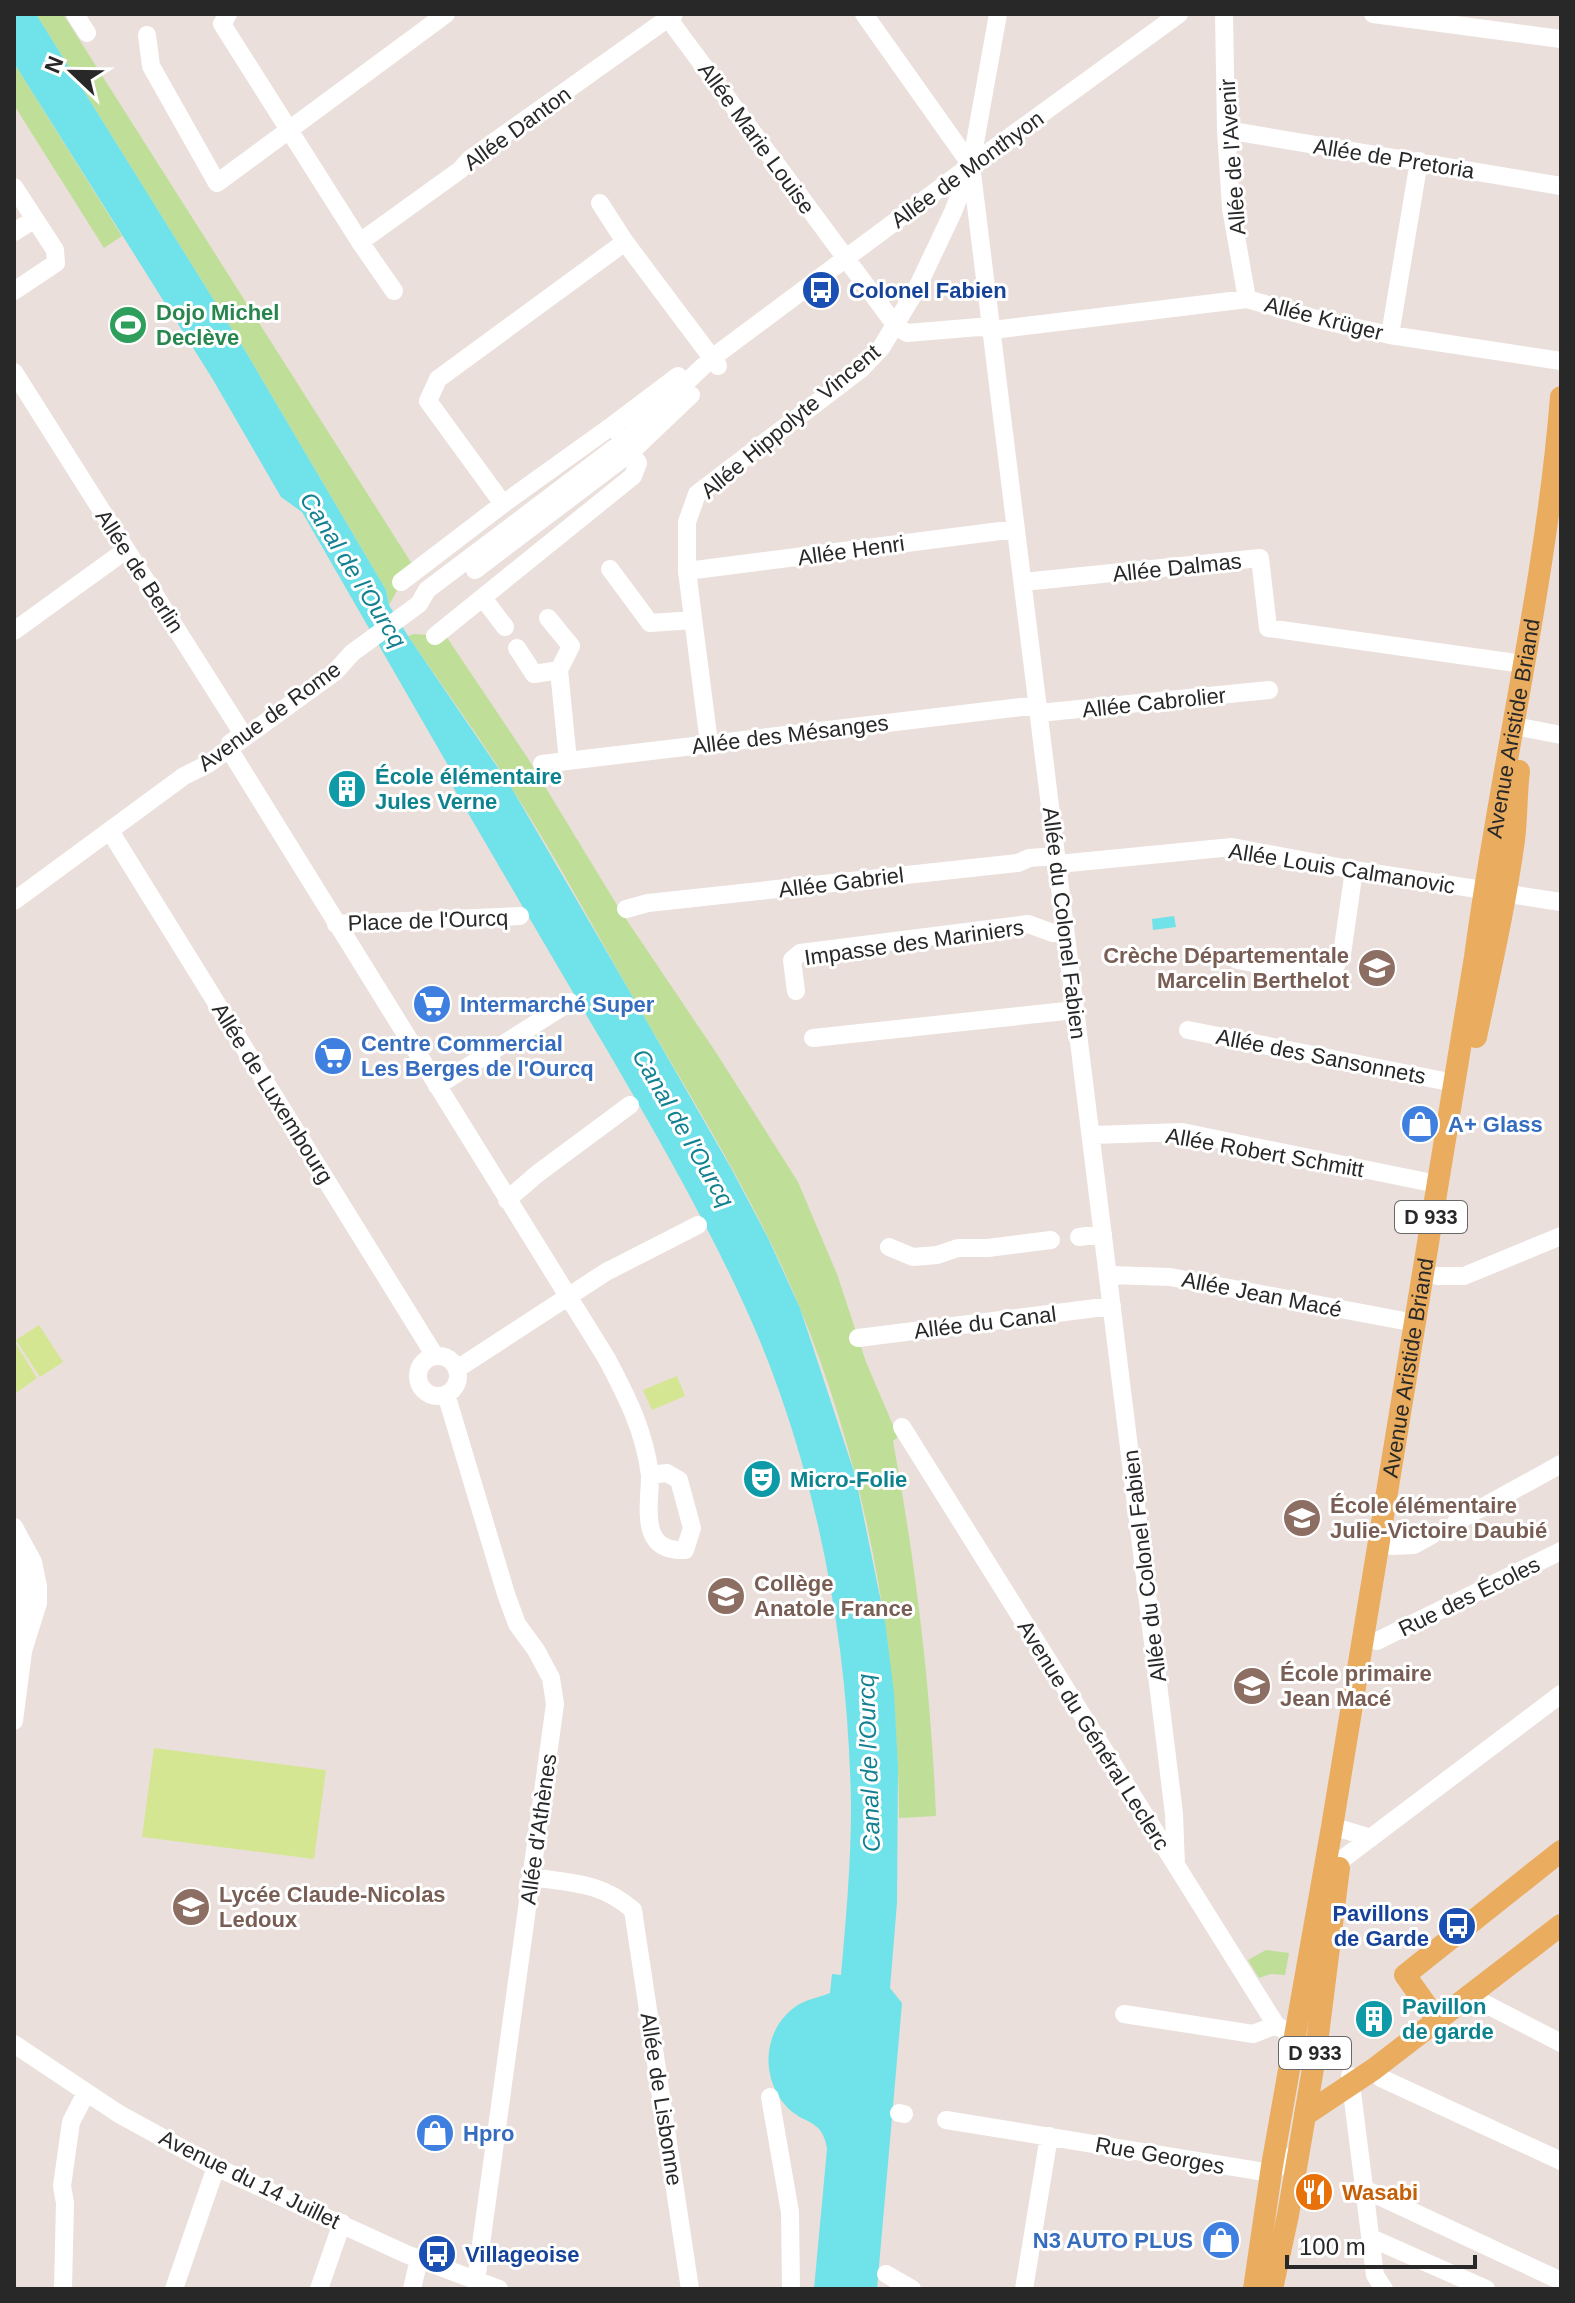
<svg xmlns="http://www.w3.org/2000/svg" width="1575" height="2303" font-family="Helvetica,sans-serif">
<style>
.green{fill:#bfdf98}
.pitch{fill:#d5e693}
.water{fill:#70e2e9}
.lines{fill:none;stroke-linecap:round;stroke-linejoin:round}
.minor{stroke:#fff;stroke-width:18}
.major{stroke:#eaac5e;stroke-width:22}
.labels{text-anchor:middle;stroke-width:6;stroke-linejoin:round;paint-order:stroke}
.shield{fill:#fff;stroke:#686868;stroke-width:2}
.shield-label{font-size:20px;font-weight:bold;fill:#282828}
.street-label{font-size:22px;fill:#282828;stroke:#fff}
.transit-label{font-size:22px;font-weight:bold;fill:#164399;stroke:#fff;text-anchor:start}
.leisure-label{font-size:22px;font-weight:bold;fill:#27864d;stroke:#fff;text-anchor:start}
.culture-label{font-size:22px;font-weight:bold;fill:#0d838f;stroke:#fff;text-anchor:start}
.education-label{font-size:22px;font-weight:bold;fill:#785e54;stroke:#fff;text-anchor:start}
.shop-label{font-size:22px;font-weight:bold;fill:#366cbe;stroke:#fff;text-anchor:start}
.food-label{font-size:22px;font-weight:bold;fill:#c56008;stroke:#fff;text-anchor:start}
.water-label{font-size:24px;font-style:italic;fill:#128191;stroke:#fff}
</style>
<rect width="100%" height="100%" fill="#eadfda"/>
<path class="green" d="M 36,14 L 63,14 L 412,564 L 389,605 L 386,590 L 243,347 Z
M 14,63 L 122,236 L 104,248 L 14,105 Z
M 414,634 L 446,636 L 527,757 L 620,910 L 717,1054 L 798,1182 L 837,1274 L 866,1362 L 898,1437 L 893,1441 C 916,1565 931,1690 936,1816 L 899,1818 C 898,1644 866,1470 800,1308 C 757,1203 696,1106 639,1008 C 597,934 557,859 511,787 C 479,736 442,686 408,636 Z
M 1266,1950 L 1289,1953 L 1285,1975 L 1271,1974 L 1259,1978 L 1248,1960 Z"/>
<path class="pitch" d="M 39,1325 L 63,1362 L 40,1377 L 16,1340 Z
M 14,1341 L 37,1378 L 16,1393 L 14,1390 Z
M 677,1376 L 685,1396 L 652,1410 L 643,1390 Z
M 154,1748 L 326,1770 L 314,1859 L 142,1837 Z"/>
<path class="water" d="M 14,14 L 36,14 L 243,347 L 386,590 L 389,605 L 408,636 L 511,787 L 611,959 L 731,1168 L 768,1238 L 800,1308 L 855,1475 L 885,1621 L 894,1693 L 898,1766 L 897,1903 L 890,1988 L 902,2003 L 877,2289 L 814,2289 L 827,2149 C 823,2118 803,2125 786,2106 C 760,2077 763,2030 795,2007 C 806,1999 818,1998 830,1993 L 832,1974 L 841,1975 C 846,1919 851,1863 851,1807 C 849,1649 820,1487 760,1341 C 718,1241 664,1148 610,1055 C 556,964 503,873 450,782 L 449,767 L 302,512 L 281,497 L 212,378 L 14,63 Z
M 1174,916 L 1176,927 L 1153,930 L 1152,919 Z"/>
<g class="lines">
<path class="minor" d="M 75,14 L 87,33
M 228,14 L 222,24 L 360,242 L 394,291
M 864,14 L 971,165 L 1150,1618 L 1174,1814 L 1176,1865
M 1224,14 L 1226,130 L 1231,208 L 1247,299
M 1373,14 L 1561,39
M 668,18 L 896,326 L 907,333 L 979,327 L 1001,329 L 1247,299 L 1320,320 L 1390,335 L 1561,361
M 147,35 L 151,66 L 217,183 L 446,14
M 1226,130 L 1561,186
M 14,187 L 55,250 L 56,263 L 14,291
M 600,203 L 625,242 L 718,366
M 14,232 L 35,219
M 360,242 L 460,170 L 470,159 L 674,14
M 1390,335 L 1419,161
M 14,372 L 239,728 L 240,736 L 230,743
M 613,425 L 678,376
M 503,504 L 428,401 L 438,379 L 625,242
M 610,569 L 650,623 L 693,620
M 475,570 L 631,452 L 691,395
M 687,571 L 1016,529
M 401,582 L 503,504 L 613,425 L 638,463 L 633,476 L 435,636
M 1023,582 L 1260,558 L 1268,628 L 1523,664
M 483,598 L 505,627
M 14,631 L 126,550
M 517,648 L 534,674 L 559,670 L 571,646 L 548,618
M 559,670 L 568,761
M 1039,713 L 1269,690
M 1525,728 L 1561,735
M 709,743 L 687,571 L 687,522 L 697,494 L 861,369 L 881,348 L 916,290 L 953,212 L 971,165 L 998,14
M 229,749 L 607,1359 C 628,1399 644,1430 650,1475 L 667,1473 L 679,1480 L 692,1528 L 685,1550 C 638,1552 650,1507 650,1475
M 542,764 L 1038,705
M 110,831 L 435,1356
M 1058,864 L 1232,847 L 1354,870 L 1561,902
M 14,901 L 184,776 L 208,764 L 335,672 L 352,653 L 419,604 L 427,590 L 624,441 L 712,358 L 971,165 L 1179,14
M 626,909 L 648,903 L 1018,863 L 1029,858 L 1056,856
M 336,924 L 520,916
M 1237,960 L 1324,976 L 1331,974 L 1342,954 L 1354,870
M 796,991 L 792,960 L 800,953 L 1028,924 L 1053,933 L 1065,932
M 1188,1030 L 1454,1083
M 813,1038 L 1075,1010
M 437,1086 L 570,1002
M 1092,1135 L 1182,1132 L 1437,1184
M 507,1200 L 537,1174 L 630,1105
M 1079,1237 L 1103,1234
M 889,1247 L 913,1257 L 937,1255 L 958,1248 L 988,1248 L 1051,1240
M 1109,1275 L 1170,1277 L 1415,1323
M 1437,1276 L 1464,1276 L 1561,1236
M 858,1338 L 1112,1306
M418 1376a20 20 0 1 1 40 0a20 20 0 1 1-40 0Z
M 457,1369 L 606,1272 L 698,1225
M 446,1394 L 506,1594 L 517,1624 L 536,1650 L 551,1678 L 555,1704 L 476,2281
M 902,1427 L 1276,2025 L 1294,2036
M 1456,1522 L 1561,1464
M 14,1527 L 33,1562 L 38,1586 L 38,1603 L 23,1651 L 14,1721
M 1392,1546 L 1414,1545 L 1432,1535
M 14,1548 C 29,1578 18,1616 14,1648
M 1377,1641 L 1561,1551
M 1345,1830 L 1371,1838
M 1340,1861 L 1561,1694
M 531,1877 C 571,1883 601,1882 633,1910 L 690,2289
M 1470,1996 L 1561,2043
M 1124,2014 L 1253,2034 L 1276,2025
M 14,2044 L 119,2114 L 216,2167 L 406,2254 L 499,2289
M 1374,2069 L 1381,2078 L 1561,2161
M 1350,2076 L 1375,2275 L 1384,2289
M 770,2097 L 790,2212 L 791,2289
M 899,2113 L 904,2114
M 946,2120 L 1271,2173 L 1298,2151
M 1364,2189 L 1561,2281
M 1371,2238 L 1486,2289
M 886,2274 L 912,2289
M 63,2289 L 65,2203 L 62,2186 L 71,2122 L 86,2093
M 174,2289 L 216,2167
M 319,2289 L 342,2223
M 412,2289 L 419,2259
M 1024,2289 L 1049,2136"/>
<g class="major">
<path d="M 1476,1037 C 1490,971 1505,906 1514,840 C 1517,817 1516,794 1519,771"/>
<path d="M 1437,2020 L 1405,1975 L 1561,1851"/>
<path d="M 1305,2115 L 1374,2069 L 1561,1925"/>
<path id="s1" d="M 1254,2289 L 1272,2166 L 1332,1827 L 1475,957 C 1500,770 1546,585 1561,397"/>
<path d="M 1272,2289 L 1288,2215 L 1316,2051 L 1339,1868"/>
</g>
</g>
<defs>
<g id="bus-disc" transform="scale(2)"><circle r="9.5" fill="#1a4fb4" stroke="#fff"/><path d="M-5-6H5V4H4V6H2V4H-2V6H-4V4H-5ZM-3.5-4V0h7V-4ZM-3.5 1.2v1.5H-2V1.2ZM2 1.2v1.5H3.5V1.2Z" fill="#fff"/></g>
<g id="stadium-disc" transform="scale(2)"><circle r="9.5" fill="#2e9e5b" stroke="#fff"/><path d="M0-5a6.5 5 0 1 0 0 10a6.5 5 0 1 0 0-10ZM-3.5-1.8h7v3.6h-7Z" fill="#fff"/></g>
<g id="building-disc" transform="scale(2)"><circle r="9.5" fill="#0f9aa8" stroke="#fff"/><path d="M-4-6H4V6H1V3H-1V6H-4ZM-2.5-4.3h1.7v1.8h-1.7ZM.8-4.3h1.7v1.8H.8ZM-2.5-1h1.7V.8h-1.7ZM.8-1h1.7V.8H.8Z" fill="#fff"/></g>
<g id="school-disc" transform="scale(2)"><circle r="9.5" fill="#8d6e63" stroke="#fff"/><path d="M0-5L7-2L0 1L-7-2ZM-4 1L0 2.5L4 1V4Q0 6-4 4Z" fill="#fff"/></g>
<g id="supermarket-disc" transform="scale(2)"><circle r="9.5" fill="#3f7fe0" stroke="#fff"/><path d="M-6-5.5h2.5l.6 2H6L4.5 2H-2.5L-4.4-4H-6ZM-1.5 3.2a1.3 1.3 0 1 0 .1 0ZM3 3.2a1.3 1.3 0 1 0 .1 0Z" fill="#fff"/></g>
<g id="shop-disc" transform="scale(2)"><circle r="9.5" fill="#3f7fe0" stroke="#fff"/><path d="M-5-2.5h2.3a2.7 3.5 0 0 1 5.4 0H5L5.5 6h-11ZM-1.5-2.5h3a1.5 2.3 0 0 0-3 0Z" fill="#fff"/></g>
<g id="theatre-disc" transform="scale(2)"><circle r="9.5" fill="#0f9aa8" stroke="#fff"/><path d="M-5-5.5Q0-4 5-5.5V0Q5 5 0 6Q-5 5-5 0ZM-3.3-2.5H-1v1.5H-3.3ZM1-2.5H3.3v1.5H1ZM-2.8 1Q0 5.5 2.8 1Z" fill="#fff"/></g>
<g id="restaurant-disc" transform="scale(2)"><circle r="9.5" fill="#e8710a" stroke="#fff"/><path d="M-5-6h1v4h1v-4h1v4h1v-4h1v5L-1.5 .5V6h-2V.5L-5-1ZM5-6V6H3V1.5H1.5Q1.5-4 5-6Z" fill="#fff"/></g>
</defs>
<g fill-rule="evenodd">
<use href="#bus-disc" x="821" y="290"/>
<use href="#stadium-disc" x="128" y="325"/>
<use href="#building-disc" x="347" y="789"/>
<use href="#school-disc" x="1377" y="968"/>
<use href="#supermarket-disc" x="432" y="1004"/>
<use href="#supermarket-disc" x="333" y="1056"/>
<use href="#shop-disc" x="1420" y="1124"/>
<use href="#theatre-disc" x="762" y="1479"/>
<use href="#school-disc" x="1302" y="1518"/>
<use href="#school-disc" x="726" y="1596"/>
<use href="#school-disc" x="1252" y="1686"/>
<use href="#school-disc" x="191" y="1907"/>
<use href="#bus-disc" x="1457" y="1926"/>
<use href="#building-disc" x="1374" y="2019"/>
<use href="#shop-disc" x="435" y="2133"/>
<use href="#restaurant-disc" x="1314" y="2192"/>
<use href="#shop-disc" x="1221" y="2240"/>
<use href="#bus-disc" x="437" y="2254"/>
</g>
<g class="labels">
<g class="shield">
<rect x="1395" y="1201" width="72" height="32" rx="6"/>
<rect x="1279" y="2037" width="72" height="32" rx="6"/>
</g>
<g class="shield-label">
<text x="1431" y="1224">D 933</text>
<text x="1315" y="2060">D 933</text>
</g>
<g class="street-label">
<text transform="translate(517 128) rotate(-36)" y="8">Allée Danton</text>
<text transform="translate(757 138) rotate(54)" y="8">Allée Marie Louise</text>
<text transform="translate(1232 157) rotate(-94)" y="8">Allée de l'Avenir</text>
<text transform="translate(1394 158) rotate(9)" y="8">Allée de Pretoria</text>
<text transform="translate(967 169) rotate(-36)" y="8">Allée de Monthyon</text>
<text transform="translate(1324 318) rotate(14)" y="8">Allée Krüger</text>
<text transform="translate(790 421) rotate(-40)" y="8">Allée Hippolyte Vincent</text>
<text transform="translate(851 550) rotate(-8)" y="8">Allée Henri</text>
<text transform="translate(1177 567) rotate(-6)" y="8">Allée Dalmas</text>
<text transform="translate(140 571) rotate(57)" y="8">Allée de Berlin</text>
<text transform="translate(1154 702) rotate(-6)" y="8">Allée Cabrolier</text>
<text transform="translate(269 716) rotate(-36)" y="8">Avenue de Rome</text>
<text dy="8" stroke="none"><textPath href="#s1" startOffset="1582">Avenue Aristide Briand</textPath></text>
<text transform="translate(790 734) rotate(-7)" y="8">Allée des Mésanges</text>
<text transform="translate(1342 868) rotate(9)" y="8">Allée Louis Calmanovic</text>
<text transform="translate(841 882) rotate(-7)" y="8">Allée Gabriel</text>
<text transform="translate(428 920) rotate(-2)" y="8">Place de l'Ourcq</text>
<text transform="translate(1065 923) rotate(83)" y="8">Allée du Colonel Fabien</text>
<text transform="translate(914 942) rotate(-8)" y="8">Impasse des Mariniers</text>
<text transform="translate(1321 1056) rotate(11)" y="8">Allée des Sansonnets</text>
<text transform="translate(273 1093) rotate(58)" y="8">Allée de Luxembourg</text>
<text transform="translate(1265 1152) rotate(10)" y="8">Allée Robert Schmitt</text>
<text transform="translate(1262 1294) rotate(11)" y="8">Allée Jean Macé</text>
<text transform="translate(985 1322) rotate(-7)" y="8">Allée du Canal</text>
<text dy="8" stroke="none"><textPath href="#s1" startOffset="934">Avenue Aristide Briand</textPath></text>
<text transform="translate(1144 1566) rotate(-97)" y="8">Allée du Colonel Fabien</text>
<text transform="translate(1469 1596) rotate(-26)" y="8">Rue des Écoles</text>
<text transform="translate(1094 1735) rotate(58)" y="8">Avenue du Général Leclerc</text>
<text transform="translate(538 1829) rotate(-82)" y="8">Allée d'Athènes</text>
<text transform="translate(662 2099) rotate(81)" y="8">Allée de Lisbonne</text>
<text transform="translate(1160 2155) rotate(10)" y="8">Rue Georges</text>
<text transform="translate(250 2179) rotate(26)" y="8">Avenue du 14 Juillet</text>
</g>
<g class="transit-label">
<text x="849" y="298">Colonel Fabien</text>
<text x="1429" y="1921" text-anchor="end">Pavillons<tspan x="1429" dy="25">de Garde</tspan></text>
<text x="465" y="2262">Villageoise</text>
</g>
<g class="leisure-label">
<text x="156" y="320">Dojo Michel<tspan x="156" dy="25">Declève</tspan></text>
</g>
<g class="culture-label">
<text x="375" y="784">École élémentaire<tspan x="375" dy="25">Jules Verne</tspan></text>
<text x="790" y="1487">Micro-Folie</text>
<text x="1402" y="2014">Pavillon<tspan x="1402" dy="25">de garde</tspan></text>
</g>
<g class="education-label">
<text x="1349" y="963" text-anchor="end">Crèche Départementale<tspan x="1349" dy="25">Marcelin Berthelot</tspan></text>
<text x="1330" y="1513">École élémentaire<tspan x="1330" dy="25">Julie-Victoire Daubié</tspan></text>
<text x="754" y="1591">Collège<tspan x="754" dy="25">Anatole France</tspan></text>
<text x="1280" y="1681">École primaire<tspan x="1280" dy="25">Jean Macé</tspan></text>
<text x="219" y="1902">Lycée Claude-Nicolas<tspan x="219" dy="25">Ledoux</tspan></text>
</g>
<g class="shop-label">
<text x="460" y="1012">Intermarché Super</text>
<text x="361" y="1051">Centre Commercial<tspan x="361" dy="25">Les Berges de l'Ourcq</tspan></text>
<text x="1448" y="1132">A+ Glass</text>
<text x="463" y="2141">Hpro</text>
<text x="1193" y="2248" text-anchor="end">N3 AUTO PLUS</text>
</g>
<g class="food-label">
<text x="1342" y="2200">Wasabi</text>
</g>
<g class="water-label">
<text transform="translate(353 570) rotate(58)" y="8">Canal de l'Ourcq</text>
<text transform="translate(683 1128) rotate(60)" y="8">Canal de l'Ourcq</text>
<text transform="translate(869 1763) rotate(-92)" y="8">Canal de l'Ourcq</text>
</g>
</g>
<rect width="1575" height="2303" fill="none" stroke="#282828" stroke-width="32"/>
<g transform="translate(72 72) rotate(292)" stroke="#ffffff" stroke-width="6" paint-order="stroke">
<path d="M0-6L14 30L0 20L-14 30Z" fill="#282828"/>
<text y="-12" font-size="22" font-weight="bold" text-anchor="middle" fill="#282828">N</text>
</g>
<path d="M1287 2255v12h188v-12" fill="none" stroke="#282828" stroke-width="4"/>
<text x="1299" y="2255" font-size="24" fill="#282828" stroke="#ffffff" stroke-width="6" paint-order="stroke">100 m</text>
</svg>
